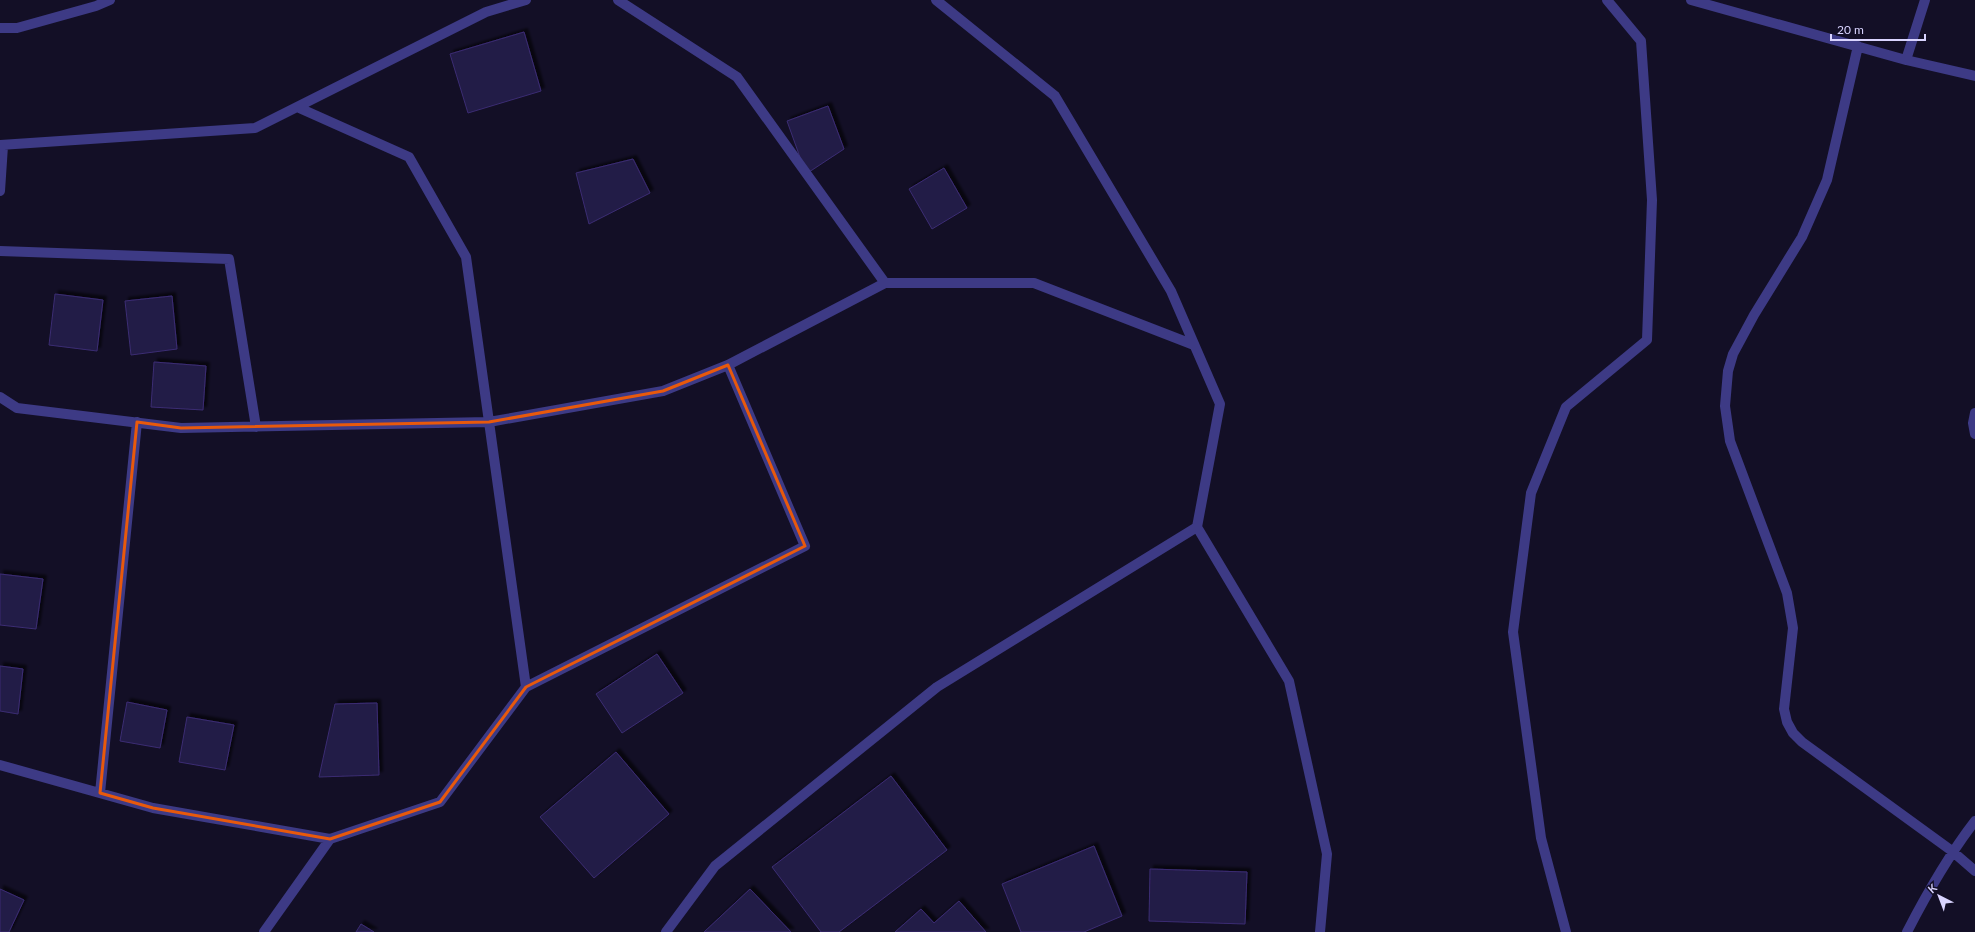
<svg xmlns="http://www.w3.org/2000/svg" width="1975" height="932" font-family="Lato,sans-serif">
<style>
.building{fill:#241b47;stroke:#3b2d73;filter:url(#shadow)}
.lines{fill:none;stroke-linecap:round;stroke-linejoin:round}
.minor{stroke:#3d3a85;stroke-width:10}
.marked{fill:none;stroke:#e8590c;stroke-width:3;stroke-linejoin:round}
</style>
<defs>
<filter id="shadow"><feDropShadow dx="3.5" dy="-3.5" stdDeviation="1" flood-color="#0009"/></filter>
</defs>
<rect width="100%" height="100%" fill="#130f26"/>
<path class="building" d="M 524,32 L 541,91 L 468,113 L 450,54 Z
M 828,106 L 844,149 L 806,174 L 787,121 Z
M 633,159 L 650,193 L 589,224 L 576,173 Z
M 944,168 L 967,208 L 932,229 L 909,189 Z
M 55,294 L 103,300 L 97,351 L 49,345 Z
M 172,296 L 177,349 L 131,355 L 125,301 Z
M 154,362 L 206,366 L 203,410 L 151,407 Z
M 0,574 L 43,579 L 36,629 L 0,625 Z
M 657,654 L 683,693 L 622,733 L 596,694 Z
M 0,666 L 23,669 L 18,714 L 0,711 Z
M 127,702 L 167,710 L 160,748 L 120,741 Z
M 377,703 L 379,775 L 319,777 L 335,704 Z
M 187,717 L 234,725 L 225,770 L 179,762 Z
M 616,752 L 669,814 L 594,878 L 540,817 Z
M 891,776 L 947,850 L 839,932 L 821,932 L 772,867 Z
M 1094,846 L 1122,916 L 1084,932 L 1021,932 L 1002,884 Z
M 1150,869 L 1247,872 L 1245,924 L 1149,921 Z
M 0,889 L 24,900 L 9,932 L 0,932 Z
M 750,889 L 791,932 L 704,932 Z
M 959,901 L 986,932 L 895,932 L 921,909 L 934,923 Z
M 361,924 L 374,932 L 356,932 Z"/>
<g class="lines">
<path class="minor" d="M 618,0 L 737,77 L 885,283
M 936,0 L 1055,96 L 1171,291 L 1220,404 L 1197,527 L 1289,681 L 1327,854 L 1320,932
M 1691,0 L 1906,60 L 1975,76
M 0,28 L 17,28 L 96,6 L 110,0
M 1858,46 L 1827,180 L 1802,237 L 1754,315 L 1733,354 L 1728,371 L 1725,406 L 1730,441 L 1787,593 L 1793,628 L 1784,709 L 1787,722 L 1793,733 L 1802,742 L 1952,851 L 1975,871
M 1906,60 L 1925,0
M 297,107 L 409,157 L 466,257 L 526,687
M 0,145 L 255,128 L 486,12 L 526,0
M 0,191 L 3,146
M 0,251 L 229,259 L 256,427
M 0,397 L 17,408 L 181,428 L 489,422 L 663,391 L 728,365 L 885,283 L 1034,283 L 1194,345
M 1975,413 L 1973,423 L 1975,434
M 0,765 L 153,808 L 330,839
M 100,793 L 137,422
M 264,932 L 330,839 L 440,802 L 526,687 L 805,546 L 728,365
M 666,932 L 715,866 L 937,687 L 1197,527
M 1566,932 L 1541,838 L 1513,632 L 1531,493 L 1566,407 L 1647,340 L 1652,200 L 1641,41 L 1607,0
M 1907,932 C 1927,893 1948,856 1975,821"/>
</g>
<path class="marked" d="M 728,365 L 805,546 L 526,687 L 440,802 L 330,839 L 153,808 L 100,793 L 137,422 L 181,428 L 489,422 L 663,391 Z"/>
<g transform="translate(1939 896) rotate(318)" stroke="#130f26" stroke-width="3" paint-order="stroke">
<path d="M0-3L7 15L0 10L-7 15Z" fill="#d9d4ff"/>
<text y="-6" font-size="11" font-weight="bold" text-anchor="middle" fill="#d9d4ff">K</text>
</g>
<path d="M1831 34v6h94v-6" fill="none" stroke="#d9d4ff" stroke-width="2"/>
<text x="1837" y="34" font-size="12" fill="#d9d4ff" stroke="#130f26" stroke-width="3" paint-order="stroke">20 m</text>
</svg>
